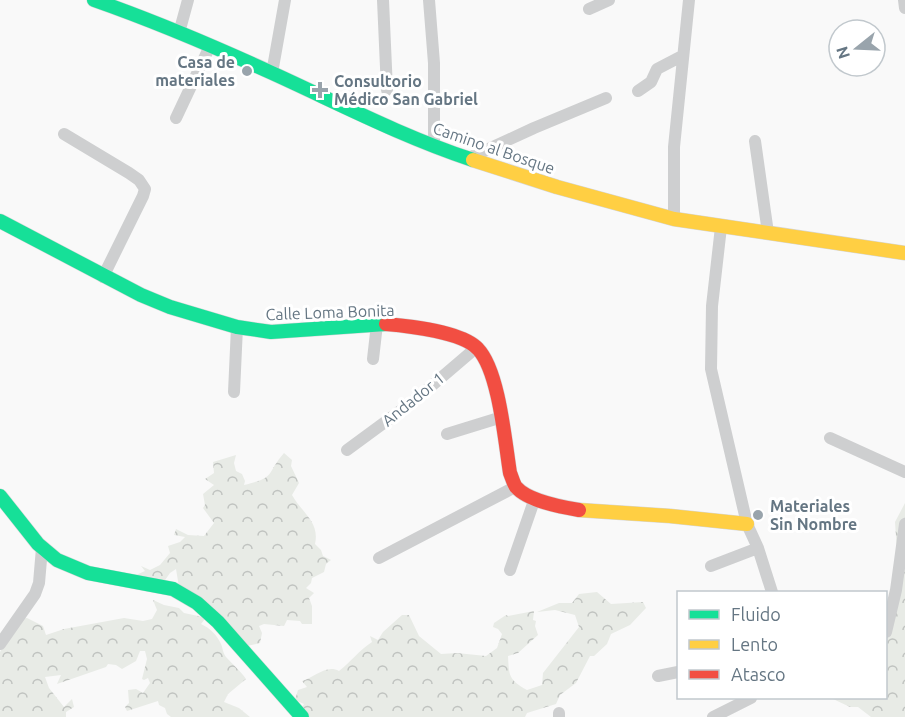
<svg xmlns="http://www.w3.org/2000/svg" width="905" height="717" font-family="Ubuntu,sans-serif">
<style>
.forest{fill:url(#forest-crowns)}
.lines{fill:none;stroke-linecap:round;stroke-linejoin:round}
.fast-casing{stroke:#d5d6d7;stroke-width:15}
.slow-casing{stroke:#d5d6d7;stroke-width:15}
.jam-casing{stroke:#d5d6d7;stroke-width:15}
.street{stroke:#cecfd0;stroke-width:12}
.fast{stroke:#16e098;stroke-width:14}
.slow{stroke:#ffcf43;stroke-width:14}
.jam{stroke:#f24e42;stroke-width:14}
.poi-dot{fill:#99a4ac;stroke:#fff;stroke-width:2}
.labels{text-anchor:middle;stroke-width:6;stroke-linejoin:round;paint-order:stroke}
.poi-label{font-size:16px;font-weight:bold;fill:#657683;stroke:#fff;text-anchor:start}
.street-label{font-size:16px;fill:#657683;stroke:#fff}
</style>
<defs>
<pattern id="forest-crowns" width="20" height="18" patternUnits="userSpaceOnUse" patternTransform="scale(1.5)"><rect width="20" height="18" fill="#e8ebe6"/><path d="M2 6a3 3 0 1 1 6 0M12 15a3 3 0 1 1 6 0" fill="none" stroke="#c0c3c0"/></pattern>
</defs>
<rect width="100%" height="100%" fill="#f9f9f9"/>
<path class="forest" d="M 284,453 L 292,460 L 291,466 L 299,483 L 292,495 C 302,513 320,522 315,544 L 321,550 L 323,556 L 331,560 L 326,564 L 324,572 L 312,578 L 311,583 L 306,588 L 314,593 L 309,598 L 312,606 L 312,624 L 302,624 L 300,621 L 287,620 L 284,626 L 264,624 L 259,626 L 262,633 L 260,643 L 247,646 L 205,619 L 201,624 C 210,628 217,635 221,644 C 223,649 223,653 226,657 C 233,665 240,670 246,679 L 228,694 L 224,702 L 239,708 L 250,717 L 171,717 L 167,714 L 165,708 L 159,705 L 158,701 L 127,711 L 125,707 L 129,703 L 128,690 L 136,689 L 143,693 L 150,683 L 148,678 L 144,680 L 142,679 L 147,659 L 145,651 L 140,651 L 136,661 L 122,669 L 116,665 L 108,664 L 106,667 L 57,684 L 61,675 L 45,677 L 49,688 L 64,707 L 72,699 L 74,707 L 66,712 L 66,717 L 0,717 L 0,652 L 17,619 L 27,618 L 43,626 L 46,635 L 64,629 L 124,618 L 143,621 L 152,619 L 157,610 L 153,600 L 164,605 L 179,608 L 184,613 L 203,617 L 179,587 L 176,569 L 170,573 L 163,583 L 136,575 L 145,571 L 141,566 L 150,570 L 160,565 L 170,553 L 168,546 L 180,542 L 185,537 L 174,535 L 176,529 L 188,535 L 204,536 L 214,523 L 203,508 L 205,505 L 203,494 L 214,485 L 205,479 L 214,473 L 213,462 L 236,455 L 234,463 L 236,471 L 242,474 L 245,481 L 244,485 C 277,477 265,475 284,453 Z
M 905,503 L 905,717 L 871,717 L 858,707 L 850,707 L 831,698 L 886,698 L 886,638 L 898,568 L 895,522 Z
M 597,592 L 611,604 L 643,602 L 646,608 L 630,625 L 611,634 L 607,644 L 594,656 L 590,656 L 576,683 L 560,695 L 556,704 L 527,713 L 525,717 L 307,717 L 301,709 L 304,704 L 295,700 L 298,690 L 307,687 L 302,681 C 314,678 326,664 339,671 C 352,661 358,651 372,642 L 370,636 L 378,640 L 383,632 L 402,615 L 409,615 L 419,636 L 441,654 L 457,653 L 486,656 L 497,648 L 502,634 L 498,629 L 493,627 L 494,623 L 506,615 L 508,616 L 534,611 L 533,620 L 536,621 L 535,626 L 538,635 L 518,653 L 508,656 C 509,676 509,680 527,690 L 542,685 L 543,673 L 579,627 L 575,615 L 555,610 L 537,612 L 559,603 L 572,603 L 579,594 Z"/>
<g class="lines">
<g class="fast-casing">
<path id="fast" d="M 94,0 C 154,21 213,46 272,73 C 338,103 403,137 473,160
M 0,221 L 141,295 L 170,307 L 237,327 L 271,332 L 386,324
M 0,496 L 38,544 L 57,560 L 88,573 L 173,589 L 197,603 L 218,622 L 302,717"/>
</g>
<g class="slow-casing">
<path id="slow" d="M 473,160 L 557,187 L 674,219 L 905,253
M 579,510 L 670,516 L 747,524"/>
</g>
<g class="jam-casing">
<path id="jam" d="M 386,324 C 409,326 463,332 478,349 C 499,371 505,442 510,473 C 512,477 513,483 516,487 C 528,501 561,507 579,510"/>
</g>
<path class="street" d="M 383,0 L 387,90
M 429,0 L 434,63 L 434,147
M 904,0 L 905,8
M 589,9 L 609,0
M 179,33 L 188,0
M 272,73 L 285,0
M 638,91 L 651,82 L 657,69 L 682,56
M 176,118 L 210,46
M 64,134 L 129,173 L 139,180 L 145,189 L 143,196 L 103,277
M 755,141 L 768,233
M 469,158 L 534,128 L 606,98
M 674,219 L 674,147 L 689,0
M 721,227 L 712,306 L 711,369 L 747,524 L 758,548 L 772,592
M 373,359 L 377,324
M 234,392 L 237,327
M 447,434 L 502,417
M 830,438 L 905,472
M 347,450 L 415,400 L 477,347
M 379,558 L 515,487
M 711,566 L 758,548
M 510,570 L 535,498
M 886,632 L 896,590 L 905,524
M 0,644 L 35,594 L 39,583 L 42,548
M 658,676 L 678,672
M 559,713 L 559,717
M 713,717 L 751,698"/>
<use href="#fast" class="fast"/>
<use href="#slow" class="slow"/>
<use href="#jam" class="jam"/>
</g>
<g class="poi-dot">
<circle cx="247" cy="71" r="6"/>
<path d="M317 81h6v6h6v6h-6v6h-6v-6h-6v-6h6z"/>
<circle cx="758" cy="515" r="6"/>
</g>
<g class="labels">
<g class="poi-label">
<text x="235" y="68" text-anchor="end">Casa de<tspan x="235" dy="18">materiales</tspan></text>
<text x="334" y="87">Consultorio<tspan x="334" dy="18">Médico San Gabriel</tspan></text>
<text x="770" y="512">Materiales<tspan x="770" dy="18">Sin Nombre</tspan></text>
</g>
<g class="street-label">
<text transform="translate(494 148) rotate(19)" y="6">Camino al Bosque</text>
<text transform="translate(330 312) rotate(-2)" y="6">Calle Loma Bonita</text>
<text transform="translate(413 399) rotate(-39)" y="6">Andador 1</text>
</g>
</g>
<rect x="677" y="591" width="210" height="108" fill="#ffffff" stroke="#c1c8cd" stroke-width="1.5"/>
<rect x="689" y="610" width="30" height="9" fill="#16e098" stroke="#c1c8cd" stroke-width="1.5"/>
<text x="731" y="621" font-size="18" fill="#657683">Fluido</text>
<rect x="689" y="640" width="30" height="9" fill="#ffcf43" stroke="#c1c8cd" stroke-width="1.5"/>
<text x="731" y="651" font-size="18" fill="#657683">Lento</text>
<rect x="689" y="670" width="30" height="9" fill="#f24e42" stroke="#c1c8cd" stroke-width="1.5"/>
<text x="731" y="681" font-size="18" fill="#657683">Atasco</text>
<g transform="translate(857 48) rotate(252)"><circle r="28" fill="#ffffff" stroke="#c1c8cd" stroke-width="1.5"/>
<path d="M0-4.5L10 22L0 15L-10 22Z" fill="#99a4ac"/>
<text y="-9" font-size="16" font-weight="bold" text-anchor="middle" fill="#657683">N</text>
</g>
</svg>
